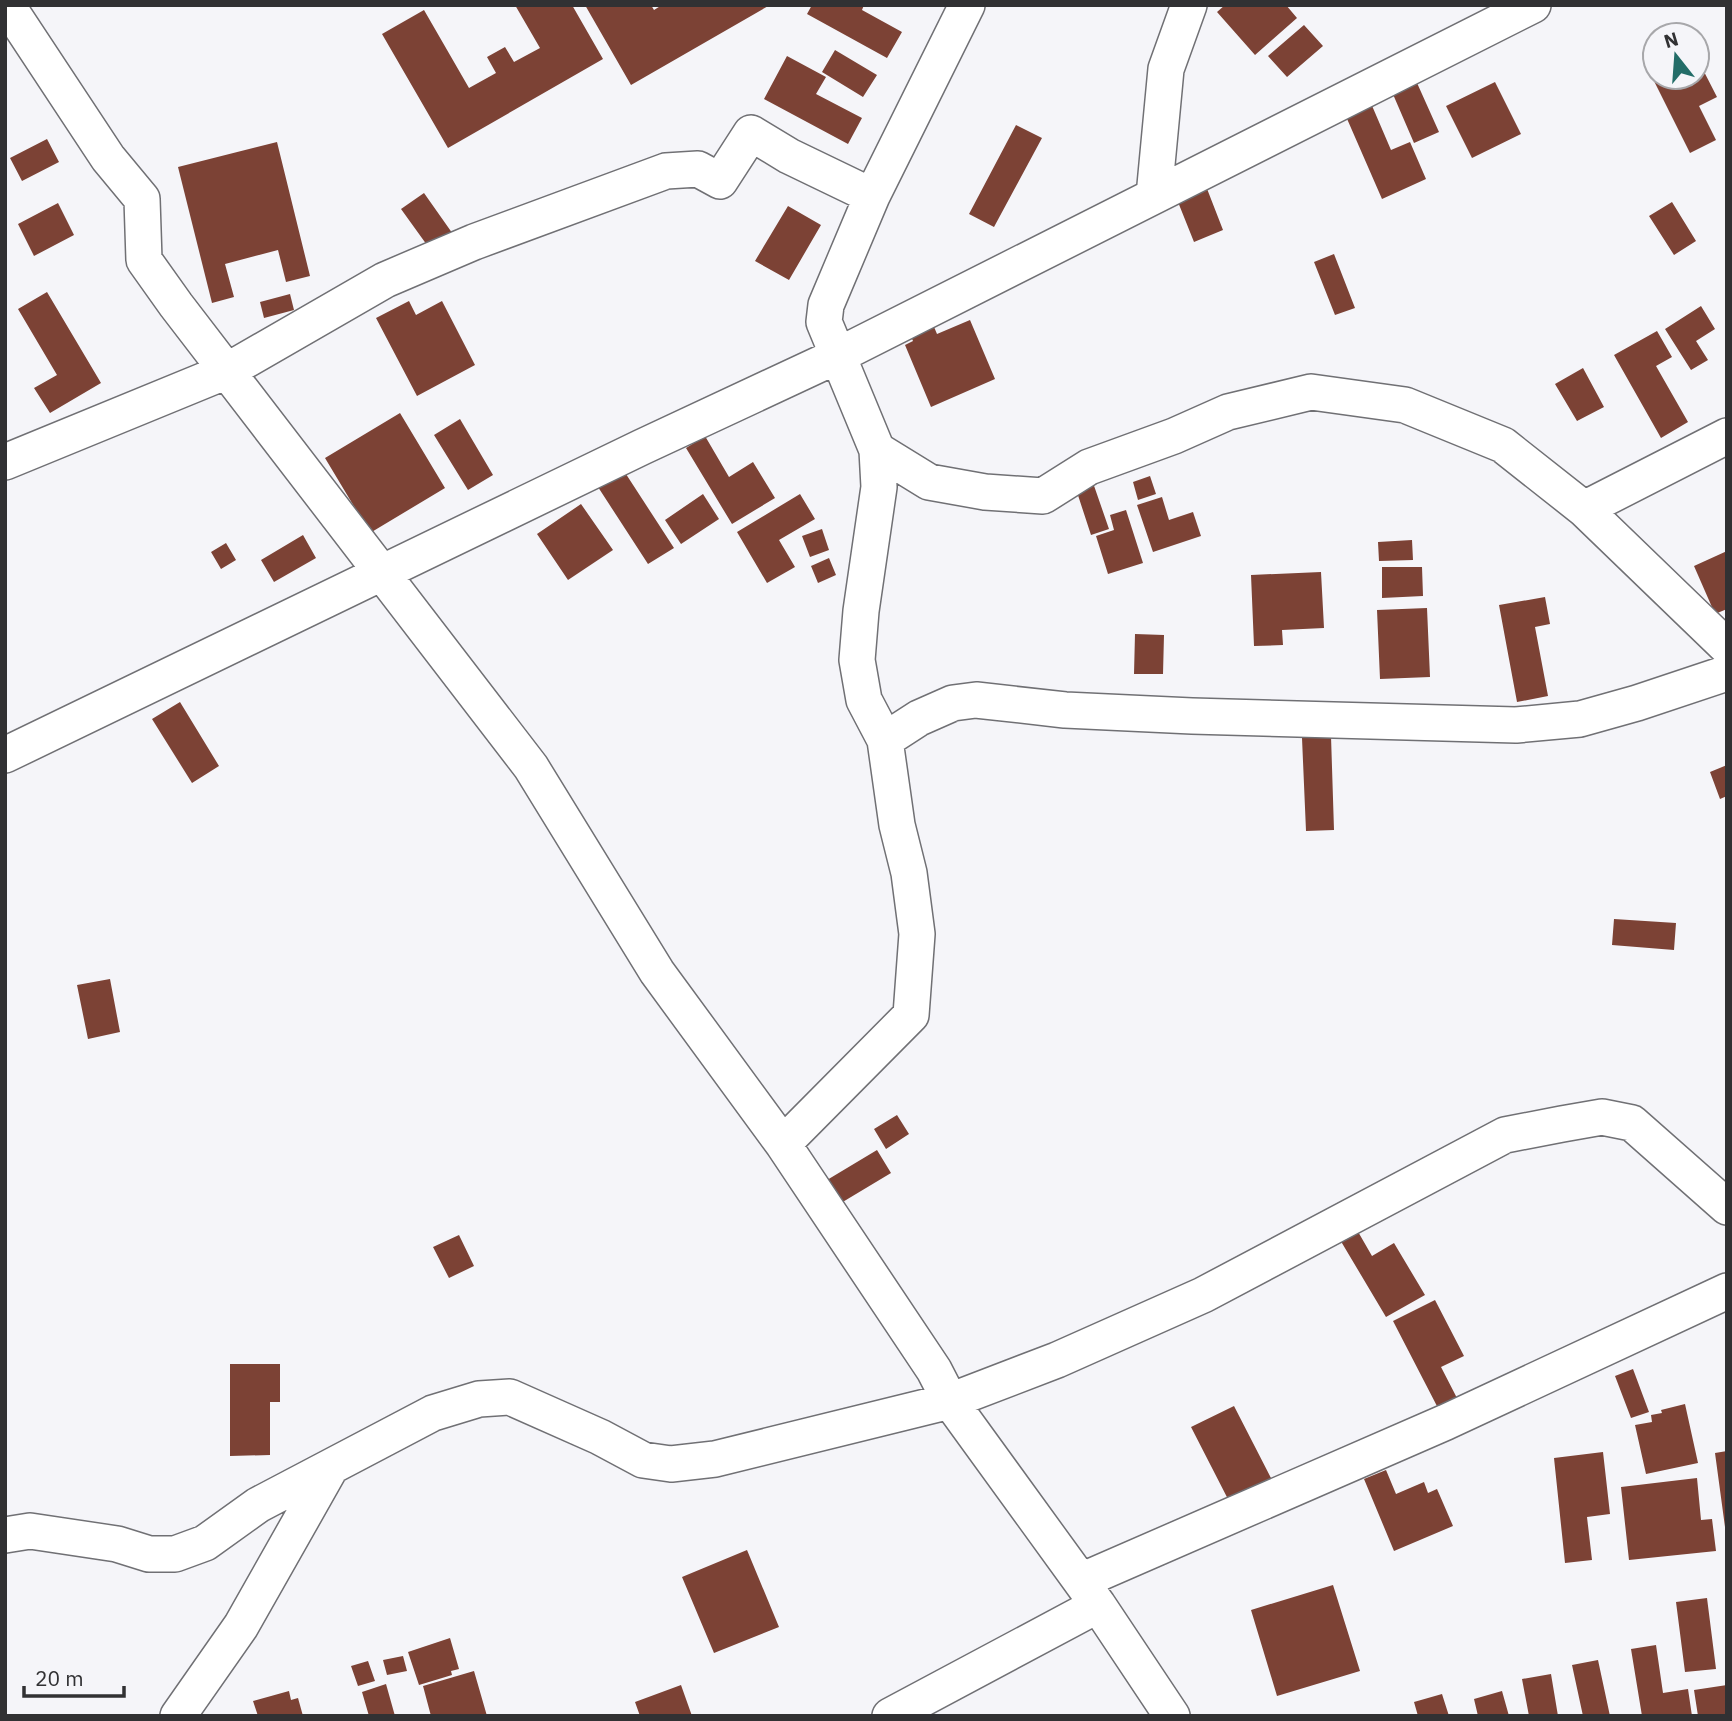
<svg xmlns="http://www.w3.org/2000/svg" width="1732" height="1721" font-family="'IBM Plex Sans',sans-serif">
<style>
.building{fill:#7c4235}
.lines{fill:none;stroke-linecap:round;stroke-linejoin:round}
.minor-casing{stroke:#707074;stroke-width:38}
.minor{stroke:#fff;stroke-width:35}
</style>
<rect width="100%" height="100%" fill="#f5f5f9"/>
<path class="building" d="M 515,5 L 572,5 L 603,59 L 448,148 L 382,34 L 424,10 L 469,88 L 496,73 L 487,57 L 505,47 L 514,62 L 540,48 Z
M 585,5 L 651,5 L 654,10 L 662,5 L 770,5 L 631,85 Z
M 812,5 L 864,5 L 862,10 L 902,32 L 887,58 L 807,14 Z
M 1225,5 L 1286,5 L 1297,18 L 1255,55 L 1217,12 Z
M 1304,25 L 1323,46 L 1287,77 L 1268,56 Z
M 835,50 L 877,75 L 863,97 L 822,72 Z
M 787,56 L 826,77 L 816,94 L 862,118 L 848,144 L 764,99 Z
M 1697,58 L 1717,97 L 1699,106 L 1716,140 L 1690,153 L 1651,75 L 1655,73 L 1655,77 L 1697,77 Z
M 1413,74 L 1439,132 L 1414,143 L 1389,85 Z
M 1495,82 L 1521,134 L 1472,158 L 1446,106 Z
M 1367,94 L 1391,150 L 1410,142 L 1426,179 L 1382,199 L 1341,105 Z
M 1016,125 L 1042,138 L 994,227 L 969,214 Z
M 47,139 L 59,162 L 22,181 L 10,158 Z
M 277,142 L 310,276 L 286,282 L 278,250 L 225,264 L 234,297 L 212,303 L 178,167 Z
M 1204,181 L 1223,230 L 1194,242 L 1174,192 Z
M 424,193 L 455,237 L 432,252 L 401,209 Z
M 1672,202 L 1696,241 L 1674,255 L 1649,216 Z
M 58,203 L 74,235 L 34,256 L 18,224 Z
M 788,206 L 821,225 L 789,280 L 755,261 Z
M 1334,254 L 1355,308 L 1335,315 L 1314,262 Z
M 47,292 L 101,383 L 50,413 L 34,388 L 57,375 L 18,309 Z
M 290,294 L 294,310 L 264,318 L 260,302 Z
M 409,301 L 416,315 L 442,301 L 475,365 L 417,396 L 376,318 Z
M 1701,306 L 1715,329 L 1696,341 L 1708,360 L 1691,370 L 1665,329 Z
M 929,315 L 937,334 L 970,320 L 995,379 L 931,407 L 905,345 L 913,341 L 906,325 Z
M 1657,331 L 1672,357 L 1656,366 L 1688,422 L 1661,438 L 1614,355 Z
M 1583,368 L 1604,407 L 1577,421 L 1555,384 Z
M 400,413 L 445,488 L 370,533 L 325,458 Z
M 460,419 L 493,475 L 468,490 L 434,435 Z
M 705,436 L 729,477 L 753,462 L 775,498 L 732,524 L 686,448 Z
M 624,471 L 674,548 L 648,564 L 598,487 Z
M 1150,476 L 1156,494 L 1138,500 L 1133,482 Z
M 1091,477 L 1109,529 L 1091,535 L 1074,483 Z
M 703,494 L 719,519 L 681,544 L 665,520 Z
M 800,494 L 815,519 L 779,540 L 795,567 L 767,583 L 737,532 Z
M 1162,497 L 1169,520 L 1193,512 L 1201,536 L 1153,552 L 1137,505 Z
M 581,504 L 613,550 L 568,580 L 537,534 Z
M 1126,510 L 1143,563 L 1108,574 L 1096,536 L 1114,530 L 1110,515 Z
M 822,529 L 829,550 L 810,557 L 802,536 Z
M 303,535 L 316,558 L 274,582 L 261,560 Z
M 1412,540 L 1413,560 L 1379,561 L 1378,542 Z
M 226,543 L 236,560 L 221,569 L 211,552 Z
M 1727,551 L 1727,609 L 1715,614 L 1694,566 Z
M 829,558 L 836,575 L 818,583 L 811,566 Z
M 1382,567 L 1422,567 L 1423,596 L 1382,598 Z
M 1321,572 L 1324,628 L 1282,630 L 1283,645 L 1254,646 L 1251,575 Z
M 1545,597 L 1550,624 L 1535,627 L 1548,696 L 1517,702 L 1499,605 Z
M 1427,608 L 1430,677 L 1380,679 L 1377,610 Z
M 1135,634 L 1164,635 L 1163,674 L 1134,674 Z
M 180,702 L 219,766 L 192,783 L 152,719 Z
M 1331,736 L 1334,830 L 1306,831 L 1302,738 Z
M 1727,765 L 1727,796 L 1720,799 L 1710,772 Z
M 1614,919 L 1676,923 L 1674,950 L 1612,945 Z
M 110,979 L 120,1032 L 88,1039 L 77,985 Z
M 897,1115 L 909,1134 L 886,1149 L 874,1129 Z
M 877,1150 L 891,1173 L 841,1203 L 827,1180 Z
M 1353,1223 L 1372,1256 L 1394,1243 L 1425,1295 L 1386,1317 L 1336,1233 Z
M 459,1235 L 474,1266 L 449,1278 L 433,1247 Z
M 1435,1300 L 1464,1356 L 1441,1367 L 1458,1400 L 1439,1410 L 1393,1321 Z
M 230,1364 L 280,1364 L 280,1402 L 270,1402 L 270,1455 L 230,1456 Z
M 1633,1369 L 1649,1412 L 1631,1418 L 1615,1376 Z
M 1685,1404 L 1698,1463 L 1646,1474 L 1635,1425 L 1652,1422 L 1651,1415 L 1662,1413 L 1661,1410 Z
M 1234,1406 L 1274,1484 L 1231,1505 L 1191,1427 Z
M 1727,1451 L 1727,1527 L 1725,1527 L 1715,1453 Z
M 1603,1452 L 1610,1514 L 1587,1517 L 1592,1560 L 1565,1563 L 1554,1458 Z
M 1386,1470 L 1396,1494 L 1424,1482 L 1428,1493 L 1437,1489 L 1453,1526 L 1394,1551 L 1364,1479 Z
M 1697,1478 L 1701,1520 L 1712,1519 L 1716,1551 L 1629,1560 L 1621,1487 Z
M 747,1550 L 779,1627 L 714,1653 L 682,1577 Z
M 1333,1585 L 1360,1671 L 1277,1696 L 1251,1610 Z
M 1707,1598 L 1716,1669 L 1685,1672 L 1676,1602 Z
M 450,1638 L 459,1669 L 451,1671 L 452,1675 L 419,1685 L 408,1652 Z
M 1656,1645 L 1663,1693 L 1688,1689 L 1692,1716 L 1642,1716 L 1631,1649 Z
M 403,1656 L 407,1671 L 387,1675 L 383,1660 Z
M 1598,1660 L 1610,1716 L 1583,1716 L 1572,1665 Z
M 368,1661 L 375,1681 L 358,1686 L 351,1666 Z
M 474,1671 L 487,1716 L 431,1716 L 423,1686 Z
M 1551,1674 L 1558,1716 L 1529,1716 L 1522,1679 Z
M 386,1684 L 395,1716 L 369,1716 L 362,1692 Z
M 681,1685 L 692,1716 L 640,1716 L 635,1702 Z
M 1727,1685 L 1727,1716 L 1698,1716 L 1694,1690 Z
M 289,1691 L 291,1700 L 298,1698 L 303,1716 L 258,1716 L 253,1701 Z
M 1502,1691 L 1509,1716 L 1478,1716 L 1474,1699 Z
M 1442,1694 L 1449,1716 L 1418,1716 L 1414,1702 Z"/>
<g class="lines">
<g class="minor-casing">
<path id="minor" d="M 7,5 L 108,158 L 142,199 L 144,260 L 176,305 L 531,767 L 657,972 L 783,1144 L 934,1370 L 950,1401 L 1098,1605 L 1172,1716
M 1154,196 L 1166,69 L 1189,5
M 877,450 L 929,482 L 985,492 L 1043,496 L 1089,467 L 1174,436 L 1228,412 L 1311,392 L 1405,405 L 1503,445 L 1584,509 L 1727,647
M 5,462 L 227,371 L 385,280 L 474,242 L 666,171 L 698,169 L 720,181 L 751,133 L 789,156 L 872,196
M 1584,509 L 1727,436
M 885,740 L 919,718 L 953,703 L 976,700 L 1065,710 L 1192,716 L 1516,725 L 1580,719 L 1637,703 L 1727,673
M 5,755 L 642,447 L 837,356 L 1533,5
M 783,1144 L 911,1015 L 917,934 L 909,873 L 897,825 L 885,740 L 864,700 L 857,660 L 861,611 L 879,487 L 877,450 L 824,322 L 826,305 L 872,196 L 967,5
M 5,1535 L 30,1531 L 117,1544 L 149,1554 L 175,1554 L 205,1543 L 258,1505 L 433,1413 L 479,1399 L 510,1397 L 600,1437 L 643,1460 L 671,1464 L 715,1459 L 950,1401 L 1057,1360 L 1203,1295 L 1505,1135 L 1562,1124 L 1602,1117 L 1632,1123 L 1727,1207
M 1081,1581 L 1446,1422 L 1727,1291
M 178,1716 L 241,1626 L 331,1467
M 890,1716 L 1098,1605"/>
</g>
<use href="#minor" class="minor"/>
</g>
<rect width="1732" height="1721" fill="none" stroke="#313133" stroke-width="14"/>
<g transform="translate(1676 56) rotate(343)"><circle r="33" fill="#f5f5f9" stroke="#a7a7aa" stroke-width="2"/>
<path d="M0-5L12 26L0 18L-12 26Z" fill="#236d68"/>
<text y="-10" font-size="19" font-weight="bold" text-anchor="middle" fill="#313133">N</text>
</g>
<path d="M24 1686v10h100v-10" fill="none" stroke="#313133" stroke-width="3.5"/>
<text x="35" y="1686" font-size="21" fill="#313133" stroke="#f5f5f9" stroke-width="5" paint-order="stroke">20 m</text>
</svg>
